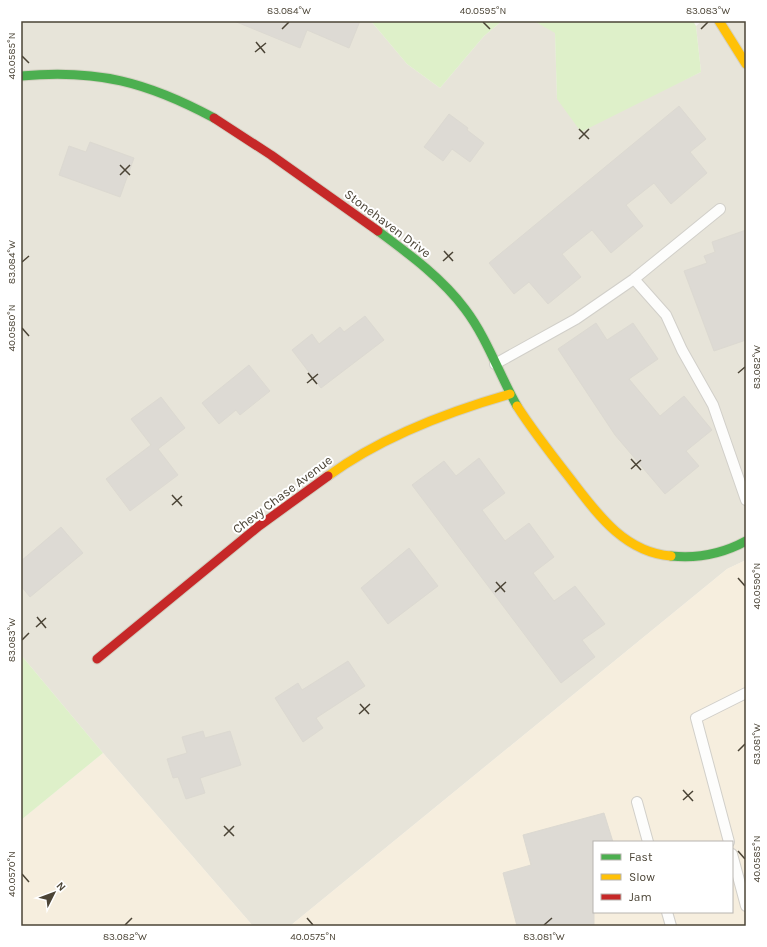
<svg xmlns="http://www.w3.org/2000/svg" width="767" height="947" font-family="Karla,sans-serif">
<style>
.residential{fill:#e7e4d9}
.commercial{fill:#f6eede;fill-rule:evenodd}
.green{fill:#def0c9}
.building{fill:#dddad4;stroke:#dcd9d1}
.lines{fill:none;stroke-linecap:round;stroke-linejoin:round}
.lane-casing{stroke:#d1cfc9;stroke-width:12}
.fast-casing{stroke:#d3d0c2;stroke-width:11}
.slow-casing{stroke:#d3d0c2;stroke-width:11}
.jam-casing{stroke:#d3d0c2;stroke-width:11}
.lane{stroke:#fdfdfc;stroke-width:10}
.fast{stroke:#4caf50;stroke-width:9}
.slow{stroke:#ffc107;stroke-width:9}
.jam{stroke:#c62828;stroke-width:9}
.ticks{fill:none;stroke:#4b4436;stroke-width:1.5}
.labels{text-anchor:middle;stroke-width:4;stroke-linejoin:round;paint-order:stroke}
.street-label{font-size:13px;fill:#4b4436;stroke:#fff}
.neatline{fill:none;stroke:#4b4436;stroke-width:1.5}
.ticks-label{font-size:10px;text-anchor:middle;fill:#4b4436}
</style>
<rect width="100%" height="100%" fill="#f3f2ec"/>
<path class="residential" d="M 21,21 L 371,21 L 407,64 L 440,88 L 484,36 L 502,21 L 534,21 L 555,32 L 557,99 L 671,86 L 701,72 L 696,26 L 702,21 L 746,21 L 746,560 L 727,569 L 290,926 L 253,926 L 103,753 L 21,655 Z"/>
<path class="commercial" d="M 746,560 L 746,926 L 290,926 L 727,569 ZM 594,842 L 732,842 L 732,912 L 594,912 Z
M 103,753 L 253,926 L 21,926 L 21,820 Z"/>
<path class="green" d="M 371,21 L 502,21 L 484,36 L 440,88 L 407,64 Z
M 534,21 L 693,21 L 696,26 L 701,72 L 581,132 L 557,99 L 555,33 Z
M 21,655 L 103,753 L 21,820 Z"/>
<path class="building" d="M 234,21 L 360,21 L 349,48 L 307,30 L 300,48 Z
M 679,106 L 706,139 L 690,152 L 707,173 L 671,204 L 654,183 L 626,205 L 643,226 L 611,253 L 592,230 L 562,254 L 581,277 L 548,304 L 529,282 L 514,294 L 489,263 Z
M 449,114 L 468,128 L 467,130 L 484,143 L 470,162 L 452,149 L 443,161 L 424,147 Z
M 90,142 L 134,158 L 120,197 L 59,175 L 69,146 L 86,152 Z
M 746,230 L 746,340 L 714,351 L 684,271 L 707,263 L 704,256 L 715,252 L 712,242 Z
M 365,316 L 384,340 L 321,388 L 292,350 L 312,334 L 319,344 L 340,327 L 344,332 Z
M 596,323 L 607,340 L 633,323 L 658,359 L 629,379 L 660,416 L 684,396 L 712,430 L 686,451 L 699,466 L 665,494 L 615,435 L 558,349 Z
M 249,365 L 270,391 L 240,415 L 236,410 L 219,424 L 202,403 Z
M 161,397 L 185,428 L 158,449 L 178,475 L 130,511 L 106,479 L 151,445 L 131,419 Z
M 479,458 L 505,493 L 482,510 L 505,541 L 529,523 L 554,557 L 533,573 L 554,601 L 575,586 L 605,624 L 582,640 L 595,657 L 561,683 L 412,485 L 444,461 L 456,476 Z
M 61,527 L 83,553 L 30,597 L 21,586 L 21,561 Z
M 409,548 L 438,586 L 388,624 L 361,588 Z
M 348,661 L 365,686 L 316,718 L 323,728 L 303,742 L 275,698 L 298,683 L 302,690 Z
M 203,731 L 205,738 L 230,731 L 241,765 L 200,778 L 205,793 L 186,799 L 178,777 L 173,778 L 167,759 L 187,753 L 182,737 Z
M 604,813 L 613,842 L 594,842 L 594,926 L 517,926 L 503,873 L 531,865 L 523,835 Z"/>
<g class="lines">
<g class="lane-casing">
<path id="lane" d="M 634,279 L 666,315 L 682,350 L 713,405 L 746,500
M 495,364 L 576,319 L 634,279 L 720,209
M 637,802 L 648,842
M 729,842 L 696,718 L 746,693
M 732,854 L 746,906
M 667,912 L 671,926"/>
</g>
<g class="fast-casing">
<path id="fast" d="M 21,76 C 97,69 147,82 214,118
M 378,231 C 409,254 442,278 465,309 C 487,338 499,374 517,406
M 671,556 C 699,559 722,554 746,541"/>
</g>
<g class="slow-casing">
<path id="slow" d="M 719,21 L 746,64
M 517,406 C 533,431 551,454 569,477 C 596,512 623,552 671,556
M 328,476 C 381,437 447,412 510,394"/>
</g>
<g class="jam-casing">
<path id="jam" d="M 214,118 L 271,155 L 378,231
M 97,659 L 259,526 L 328,476"/>
</g>
<use href="#lane" class="lane"/>
<use href="#fast" class="fast"/>
<use href="#slow" class="slow"/>
<use href="#jam" class="jam"/>
</g>
<path class="ticks" d="M 483,22 L 490,29M 282,29 L 289,22M 701,29 L 708,22M 256,42 L 265,53M 255,52 L 266,43M 22,56 L 29,63M 579,129 L 589,139M 579,139 L 589,129M 120,165 L 130,175M 120,175 L 130,165M 444,251 L 453,261M 443,261 L 453,252M 22,262 L 29,256M 22,328 L 29,336M 308,373 L 317,384M 738,373 L 745,367M 307,383 L 318,374M 631,459 L 641,470M 631,469 L 641,460M 172,495 L 182,506M 172,505 L 182,496M 738,578 L 745,586M 496,582 L 505,592M 495,592 L 506,582M 37,617 L 46,628M 36,627 L 46,618M 22,640 L 29,633M 360,704 L 369,714M 359,714 L 370,704M 738,751 L 745,744M 683,790 L 693,801M 683,800 L 693,791M 224,826 L 234,836M 224,836 L 234,826M 738,851 L 745,859M 22,874 L 29,882M 307,918 L 313,925M 125,925 L 132,918M 544,925 L 552,918"/>
<g class="labels">
<g class="street-label">
<text transform="translate(388 223) rotate(37)" y="5">Stonehaven Drive</text>
<text transform="translate(282 494) rotate(-37)" y="5">Chevy Chase Avenue</text>
</g>
</g>
<rect width="767" height="947" fill="none" stroke="#ffffff" stroke-width="44"/>
<rect x="593" y="841" width="140" height="72" fill="#ffffff" stroke="#b7b4af"/>
<rect x="601" y="854" width="20" height="6" fill="#4caf50" stroke="#b7b4af"/>
<text x="629" y="861" font-size="12" fill="#4b4436">Fast</text>
<rect x="601" y="874" width="20" height="6" fill="#ffc107" stroke="#b7b4af"/>
<text x="629" y="881" font-size="12" fill="#4b4436">Slow</text>
<rect x="601" y="894" width="20" height="6" fill="#c62828" stroke="#b7b4af"/>
<text x="629" y="901" font-size="12" fill="#4b4436">Jam</text>
<g transform="translate(54 893) rotate(48)" stroke="#ffffff" stroke-width="3" paint-order="stroke">
<path d="M0-3L7 15L0 10L-7 15Z" fill="#4b4436"/>
<text y="-6" font-size="11" font-weight="bold" text-anchor="middle" fill="#4b4436">N</text>
</g>
<rect x="22" y="22" width="723" height="903" class="neatline"/>
<g class="ticks-label">
<text x="289" y="14">83.084°W</text>
<text x="483" y="14">40.0595°N</text>
<text x="708" y="14">83.083°W</text>
<text transform="translate(11 56) rotate(-90)" y="4">40.0585°N</text>
<text transform="translate(11 262) rotate(-90)" y="4">83.084°W</text>
<text transform="translate(11 328) rotate(-90)" y="4">40.0580°N</text>
<text transform="translate(756 367) rotate(-90)" y="4">83.082°W</text>
<text transform="translate(756 586) rotate(-90)" y="4">40.0590°N</text>
<text transform="translate(11 640) rotate(-90)" y="4">83.083°W</text>
<text transform="translate(756 744) rotate(-90)" y="4">83.081°W</text>
<text transform="translate(756 859) rotate(-90)" y="4">40.0585°N</text>
<text transform="translate(11 874) rotate(-90)" y="4">40.0570°N</text>
<text x="125" y="940">83.082°W</text>
<text x="313" y="940">40.0575°N</text>
<text x="544" y="940">83.081°W</text>
</g>
</svg>
